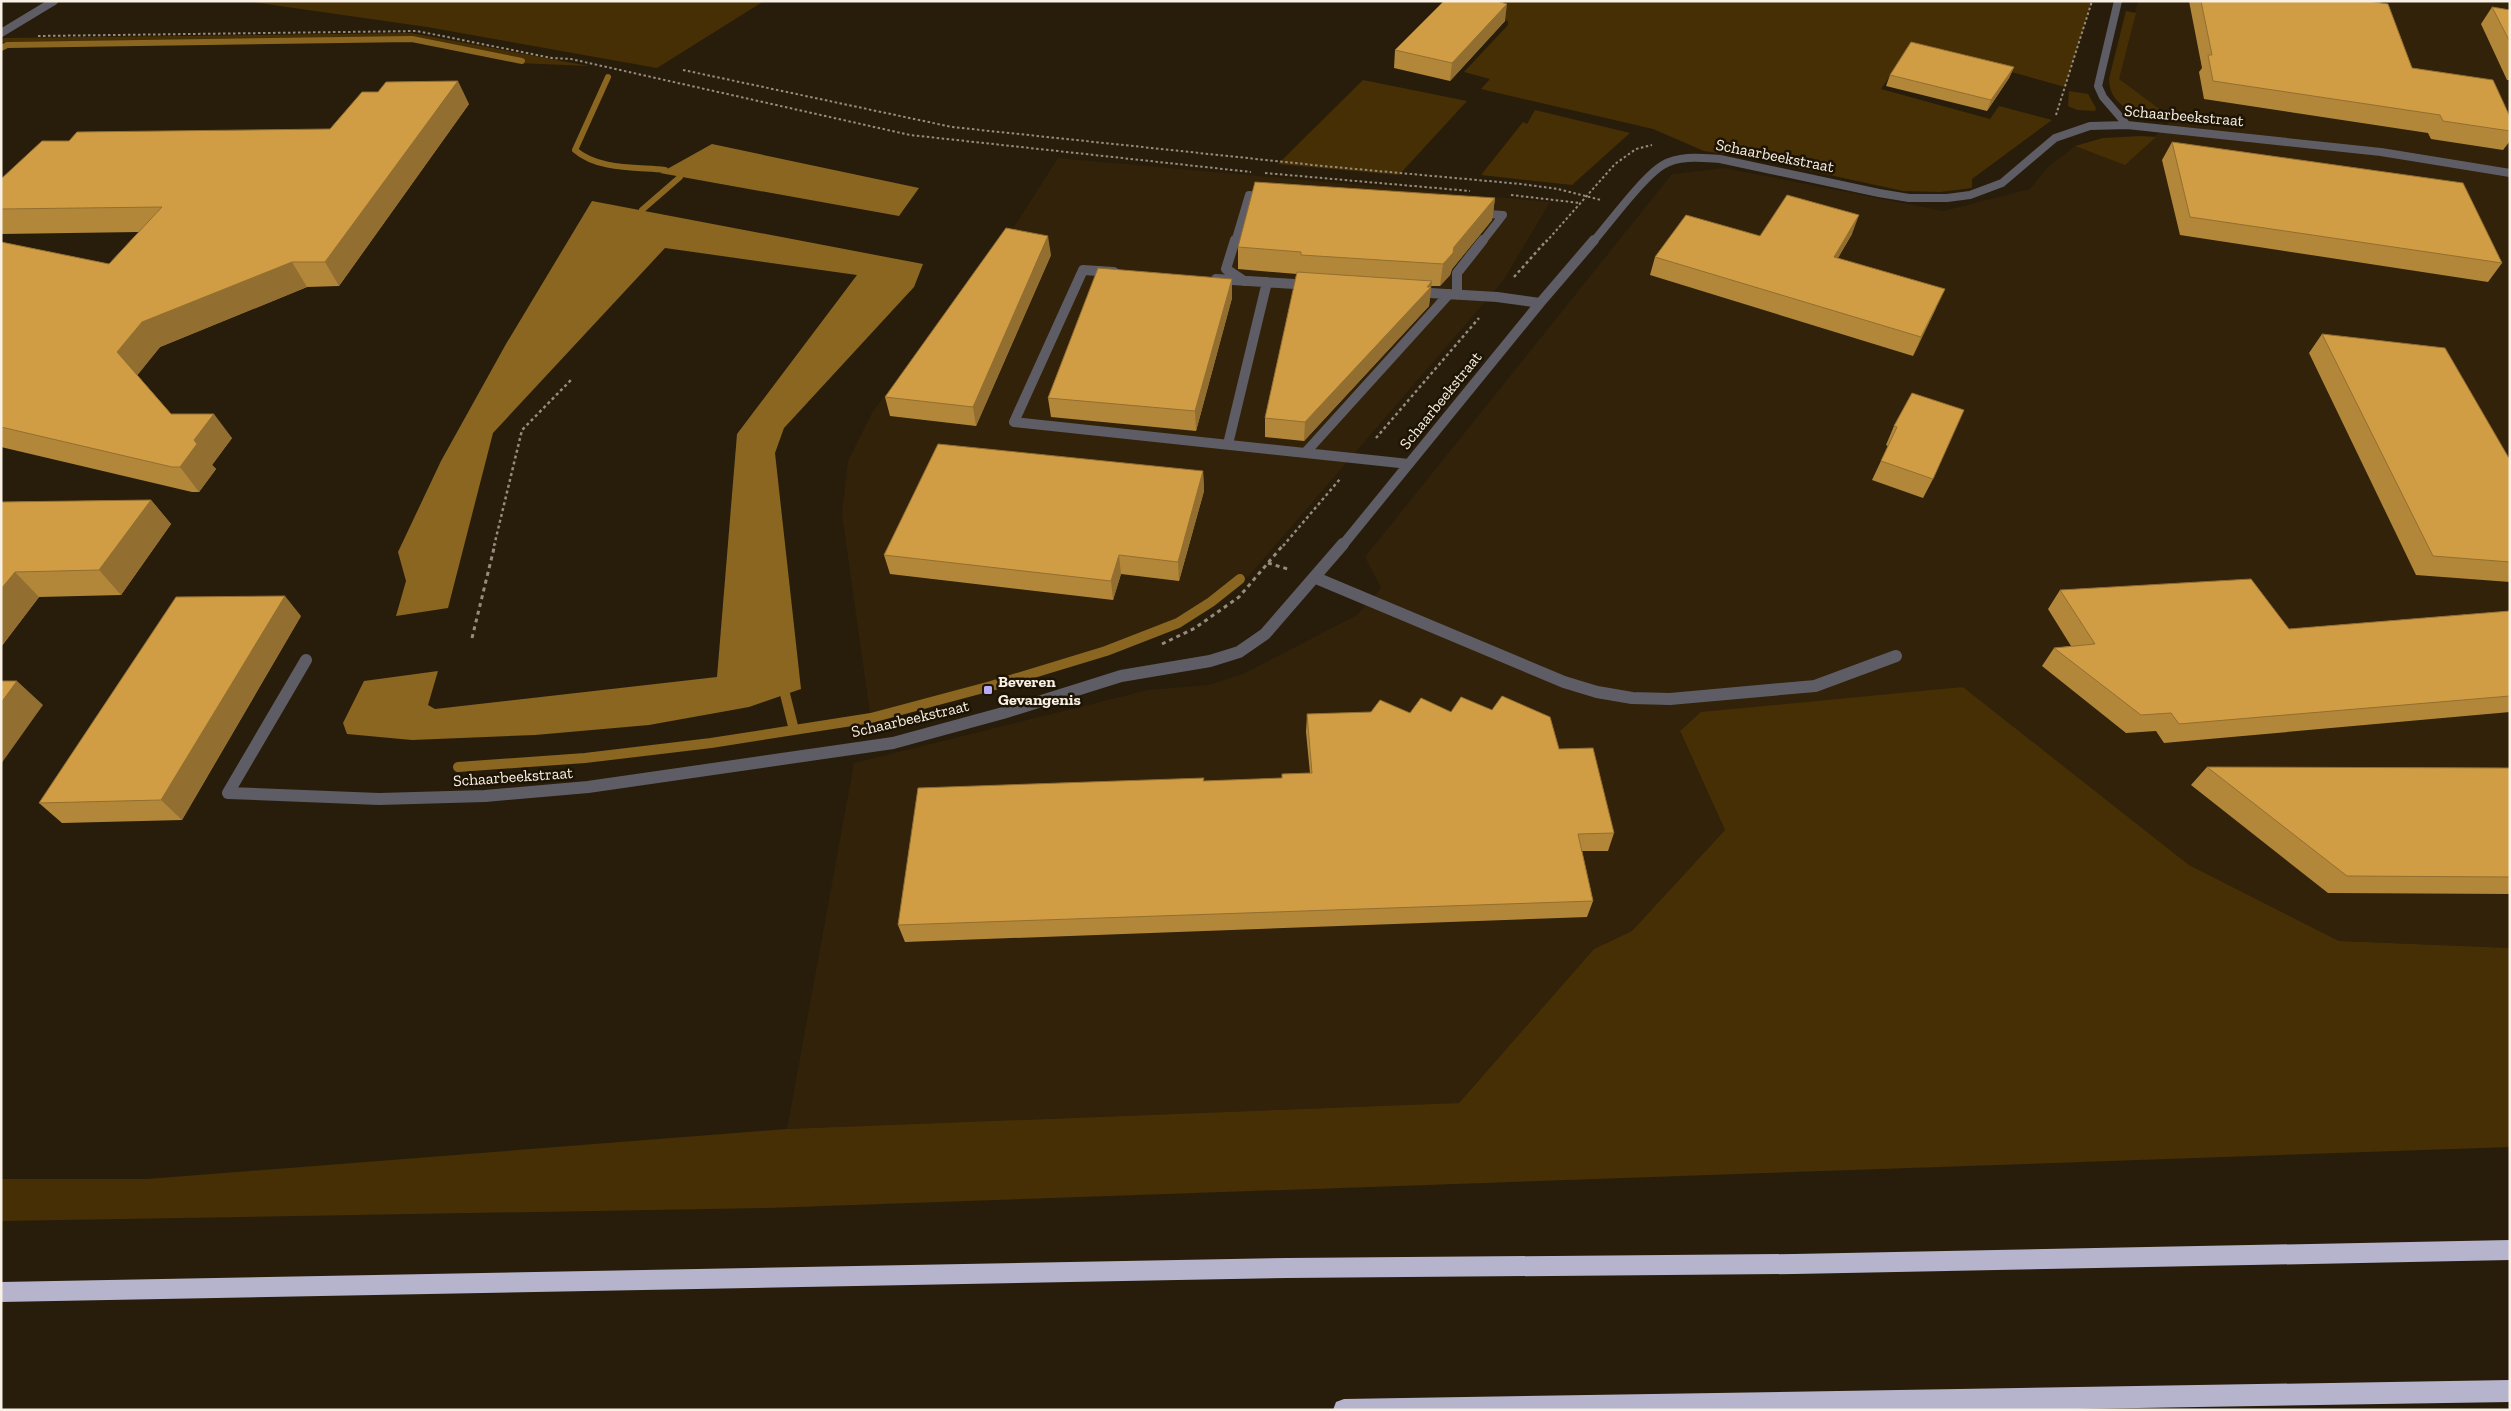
<svg xmlns="http://www.w3.org/2000/svg" width="2511" height="1411" font-family="'Zilla Slab',serif">
<style>
.built{fill:#312209}
.green{fill:#462f05}
.water{fill:#8b6620}
.lines{fill:none;stroke-linecap:round;stroke-linejoin:round}
.stream-far1{stroke:#8b6620;stroke-width:6}
.stream{stroke:#8b6620;stroke-width:10}
.path-far2{stroke:#968c7e;stroke-width:2;stroke-dasharray:2.5 2.5;stroke-linecap:butt}
.path-far1{stroke:#968c7e;stroke-width:2.5;stroke-dasharray:3 3;stroke-linecap:butt}
.path{stroke:#968c7e;stroke-width:3;stroke-dasharray:4 4;stroke-linecap:butt}
.minor-far2{stroke:#5e5d66;stroke-width:8}
.minor-far1{stroke:#5e5d66;stroke-width:10}
.minor{stroke:#5e5d66;stroke-width:12}
.highway{fill:#b6b4cc;fill-rule:evenodd}
.wall{fill:#b3873a}
.shaded-wall{fill:#926e30}
.building{fill:#d09d44;stroke:#926e30}
.poi-dot{fill:#b6acf8;stroke:#1e1404;stroke-width:2}
.labels{text-anchor:middle;stroke-width:5;stroke-linejoin:round;paint-order:stroke}
.street-label{font-size:16px;fill:#f9f1e6;stroke:#1e1404}
.poi-label{font-size:16px;font-weight:bold;fill:#f9f1e6;stroke:#1e1404;text-anchor:start}
</style>
<rect width="100%" height="100%" fill="#281d0b"/>
<path class="built" d="M 2138,1 L 2510,1 L 2510,948 L 2339,941 L 2189,865 L 1963,687 L 1680,732 L 1725,830 L 1632,931 L 1594,949 L 1459,1103 L 787,1129 L 854,763 L 1148,690 L 1208,685 L 1243,674 L 1357,615 L 1381,588 L 1365,557 L 1672,174 L 1724,168 L 1943,211 L 2030,189 L 2047,168 L 2075,146 L 2125,164 L 2173,119 L 2118,79 Z
M 1058,158 L 1550,202 L 1503,281 L 1247,578 L 1240,575 L 1209,601 L 1175,621 L 1103,649 L 989,684 L 870,714 L 842,514 L 848,461 L 873,411 L 1007,238 Z"/>
<path class="green" d="M 246,1 L 764,1 L 657,68 L 427,27 Z
M 1452,1 L 2092,1 L 2065,87 L 1912,44 L 1881,89 L 1990,119 L 1999,106 L 2052,120 L 1972,179 L 1972,188 L 1940,192 L 1903,191 L 1752,158 L 1704,151 L 1653,129 L 1481,89 L 1490,79 L 1464,72 L 1508,25 L 1508,21 L 1475,14 Z
M 2126,11 L 2136,13 L 2119,79 L 2173,119 C 2149,117 2109,112 2109,79 Z
M 411,33 L 589,66 L 518,63 L 525,59 L 414,37 L 4,42 L 1,44 L 1,39 L 5,38 Z
M 1363,80 L 1467,101 L 1399,175 L 1278,164 Z
M 2069,91 L 2088,94 L 2096,108 L 2095,111 L 2077,110 L 2068,106 Z
M 1535,110 L 1630,133 L 1572,185 L 1481,175 L 1523,122 L 1527,124 Z
M 2141,136 L 2156,137 L 2125,165 L 2075,146 L 2103,138 Z
M 1963,687 L 2189,865 L 2339,941 L 2510,948 L 2510,1147 L 767,1208 L 1,1221 L 1,1179 L 147,1179 L 787,1129 L 1459,1103 L 1594,949 L 1632,931 L 1725,830 L 1680,731 L 1701,712 Z"/>
<path class="water" d="M 712,144 L 919,188 L 899,216 L 660,173 Z
M 592,201 L 923,264 L 914,287 L 784,428 L 775,453 L 801,689 L 749,707 L 649,725 L 535,735 L 412,740 L 347,734 L 343,723 L 364,681 L 438,671 L 428,705 L 435,709 L 717,677 L 737,434 L 857,275 L 665,248 L 493,433 L 448,608 L 396,616 L 406,581 L 398,552 L 441,461 L 506,344 Z"/>
<g class="lines">
<path class="stream-far1" d="M 1,48 L 7,45 L 412,39 L 522,61
M 608,77 L 575,150 C 598,170 636,167 665,170
M 642,210 L 680,177"/>
<path class="stream" d="M 785,694 L 794,730
M 458,767 L 585,758 L 711,743 L 871,718 L 991,686 L 1106,651 L 1178,623 L 1211,602 L 1240,579"/>
<path class="path-far2" d="M 38,36 L 417,31 L 552,58 L 571,59 L 910,135 L 1251,172
M 683,70 L 952,127 L 1323,166 L 1521,184 L 1558,189 L 1601,200
M 2056,115 L 2092,1
M 1265,173 L 1470,191
M 1511,195 L 1580,203
M 1546,242 L 1615,164 L 1636,149 L 1652,145"/>
<path class="path-far1" d="M 1514,277 L 1547,240
M 1376,438 L 1479,318
M 494,546 L 522,430 L 571,380
M 1283,546 L 1340,479"/>
<path class="path" d="M 1268,563 L 1291,570
M 472,638 L 495,544
M 1162,644 L 1195,628 L 1239,597 L 1284,544"/>
<path class="minor-far2" d="M 2118,1 L 2098,86 L 2103,97 L 2127,125
M 1,33 L 54,1
M 1475,213 L 1503,215 L 1482,242
M 1235,242 L 1249,195 L 1268,197
M 1593,242 C 1610,222 1644,176 1663,165 C 1680,155 1702,158 1720,159 L 1879,193 L 1909,198 L 1947,198 L 1970,195 L 2002,183 L 2055,138 L 2090,126 L 2127,125 L 2381,152 L 2510,173"/>
<path class="minor-far1" d="M 1235,240 L 1226,269 L 1244,281
M 1114,272 L 1083,270 L 1014,422 L 1409,464
M 1216,279 L 1311,285
M 1413,292 L 1497,297 L 1540,303
M 1457,295 L 1457,273 L 1483,240
M 1228,444 L 1267,282
M 1306,452 L 1449,294
M 1342,546 L 1540,303 L 1594,240"/>
<path class="minor" d="M 1316,578 L 1564,682 L 1597,692 L 1632,698 L 1670,699 L 1815,686 L 1896,656
M 306,660 L 228,793 L 379,799 L 485,796 L 588,787 L 893,743 L 1003,713 L 1121,676 L 1210,661 L 1239,652 L 1265,634 L 1343,544"/>
<path class="highway" d="M 2510,1240 L 2510,1260 L 1794,1274 L 1287,1278 L 1,1302 L 1,1282 L 1287,1258 L 1794,1254 Z
M 2510,1380 L 2510,1402 L 2015,1410 L 1333,1410 L 1336,1402 L 1344,1399 Z"/>
</g>
<path class="wall" d="M 1444,1 L 1500,1 L 1505,21 L 1450,81 L 1394,68 L 1395,50 Z
M 2189,1 L 2368,1 L 2412,68 L 2510,117 L 2510,141 L 2503,150 L 2431,139 L 2428,133 L 2204,99 L 2199,72 L 2202,68 Z
M 2492,7 L 2510,10 L 2510,80 L 2507,80 L 2481,24 Z
M 2014,67 L 2009,78 L 1987,111 L 1886,86 L 1890,75 Z
M 469,104 L 339,286 L 307,287 L 160,347 L 137,375 L 171,414 L 232,438 L 212,465 L 216,469 L 199,492 L 192,492 L 1,447 L 1,242 L 109,264 L 139,232 L 1,234 L 1,179 L 69,141 L 330,129 Z
M 2172,142 L 2502,263 L 2488,282 L 2180,235 L 2162,160 Z
M 1495,198 L 1492,220 L 1452,269 L 1450,275 L 1440,286 L 1431,286 L 1429,306 L 1304,441 L 1265,437 L 1265,418 L 1297,274 L 1238,269 L 1238,247 Z
M 1852,234 L 1838,258 L 1936,308 L 1913,356 L 1650,275 L 1655,257 Z
M 1051,255 L 976,426 L 890,416 L 885,397 Z
M 1232,279 L 1232,298 L 1196,431 L 1051,417 L 1048,398 Z
M 2322,334 L 2510,460 L 2510,582 L 2416,575 L 2309,353 Z
M 1912,393 L 1933,479 L 1923,498 L 1872,480 L 1888,446 L 1886,445 L 1894,426 Z
M 1203,471 L 1204,491 L 1179,581 L 1121,574 L 1113,600 L 890,574 L 884,555 Z
M 151,500 L 171,524 L 121,595 L 39,597 L 1,647 L 1,502 Z
M 2060,590 L 2289,629 L 2510,611 L 2510,712 L 2164,743 L 2156,731 L 2126,733 L 2042,666 L 2054,648 L 2071,646 L 2048,609 Z
M 301,616 L 182,820 L 62,823 L 39,803 Z
M 1451,712 L 1559,749 L 1614,833 L 1608,851 L 1582,851 L 1593,901 L 1587,917 L 905,942 L 898,925 L 1204,778 L 1204,781 L 1282,778 L 1282,774 L 1310,773 L 1306,732 L 1307,714 Z
M 2207,767 L 2510,768 L 2510,894 L 2328,893 L 2191,785 Z"/>
<path class="shaded-wall" d="M 1497,1 L 1500,1 L 1498,14 L 1507,4 L 1505,21 L 1450,81 L 1452,63 Z
M 2014,67 L 2009,78 L 1987,111 L 1991,100 Z
M 458,81 L 469,104 L 339,286 L 325,262 Z
M 1495,198 L 1492,220 L 1452,269 L 1450,275 L 1440,286 L 1443,264 L 1454,247 Z
M 1859,215 L 1852,234 L 1827,276 L 1834,257 Z
M 1048,236 L 1051,255 L 976,426 L 973,407 Z
M 292,262 L 307,287 L 160,347 L 136,377 L 117,352 L 142,322 Z
M 1232,279 L 1232,298 L 1196,431 L 1195,411 Z
M 1432,281 L 1429,306 L 1304,441 L 1305,422 Z
M 1945,289 L 1936,308 L 1913,356 L 1921,337 Z
M 214,414 L 232,438 L 212,465 L 216,469 L 199,492 L 180,467 L 194,440 Z
M 1203,471 L 1204,491 L 1179,581 L 1178,562 Z
M 151,500 L 171,524 L 121,595 L 99,570 Z
M 1119,555 L 1121,574 L 1113,600 L 1111,581 Z
M 15,572 L 39,597 L 1,647 L 1,589 Z
M 285,596 L 301,616 L 182,820 L 161,800 Z
M 17,681 L 43,705 L 1,764 L 1,703 Z"/>
<path class="building" d="M 1444,1 L 1497,1 L 1507,4 L 1452,63 L 1395,50 Z
M 2201,1 L 2368,1 L 2388,4 L 2412,68 L 2493,80 L 2510,117 L 2510,131 L 2443,121 L 2440,115 L 2213,81 L 2208,55 L 2212,55 Z
M 2492,7 L 2510,10 L 2510,42 Z
M 1911,42 L 2014,67 L 1991,100 L 1890,75 Z
M 458,81 L 325,262 L 292,262 L 142,322 L 117,352 L 171,414 L 214,414 L 194,440 L 197,444 L 180,467 L 172,467 L 1,427 L 1,242 L 109,264 L 162,207 L 1,209 L 1,179 L 42,141 L 69,141 L 77,132 L 330,129 L 362,92 L 378,92 L 386,82 Z
M 2172,142 L 2463,183 L 2502,263 L 2190,217 Z
M 1255,182 L 1495,198 L 1454,247 L 1453,253 L 1443,264 L 1301,255 L 1301,252 L 1238,247 Z
M 1787,195 L 1859,215 L 1834,257 L 1945,289 L 1921,337 L 1655,257 L 1686,215 L 1760,236 Z
M 1006,228 L 1048,236 L 973,407 L 885,397 Z
M 1098,268 L 1232,279 L 1195,411 L 1048,398 Z
M 1297,272 L 1432,281 L 1427,287 L 1431,287 L 1305,422 L 1265,418 Z
M 2322,334 L 2445,348 L 2510,460 L 2510,562 L 2433,556 Z
M 1912,393 L 1964,410 L 1933,479 L 1881,461 L 1897,427 L 1894,426 Z
M 938,444 L 1203,471 L 1178,562 L 1119,555 L 1111,581 L 884,555 Z
M 151,500 L 99,570 L 15,572 L 1,589 L 1,502 Z
M 2251,579 L 2289,629 L 2510,611 L 2510,696 L 2179,724 L 2171,713 L 2141,715 L 2054,648 L 2095,644 L 2060,590 Z
M 285,596 L 161,800 L 39,803 L 176,597 Z
M 1,681 L 17,681 L 1,703 Z
M 1502,696 L 1550,717 L 1559,749 L 1593,748 L 1614,833 L 1578,834 L 1593,901 L 898,925 L 918,788 L 1204,778 L 1203,781 L 1282,778 L 1282,774 L 1312,773 L 1307,714 L 1371,712 L 1380,700 L 1410,713 L 1421,698 L 1451,712 L 1461,697 L 1492,710 Z
M 2207,767 L 2510,768 L 2510,877 L 2347,876 Z"/>
<rect class="poi-dot" x="983" y="685" width="10" height="10" rx="2.5"/>
<g class="labels">
<g class="street-label">
<text transform="translate(2184 115) rotate(5)" y="6">Schaarbeekstraat</text>
<text transform="translate(1775 155) rotate(11)" y="6">Schaarbeekstraat</text>
<text transform="translate(1440 400) rotate(-51)" y="6">Schaarbeekstraat</text>
<text transform="translate(910 718) rotate(-13)" y="6">Schaarbeekstraat</text>
<text transform="translate(513 776) rotate(-4)" y="6">Schaarbeekstraat</text>
</g>
<g class="poi-label">
<text x="998" y="687">Beveren<tspan x="998" dy="18">Gevangenis</tspan></text>
</g>
</g>
<rect width="2511" height="1411" fill="none" stroke="#f9f1e6" stroke-width="5"/>
</svg>
